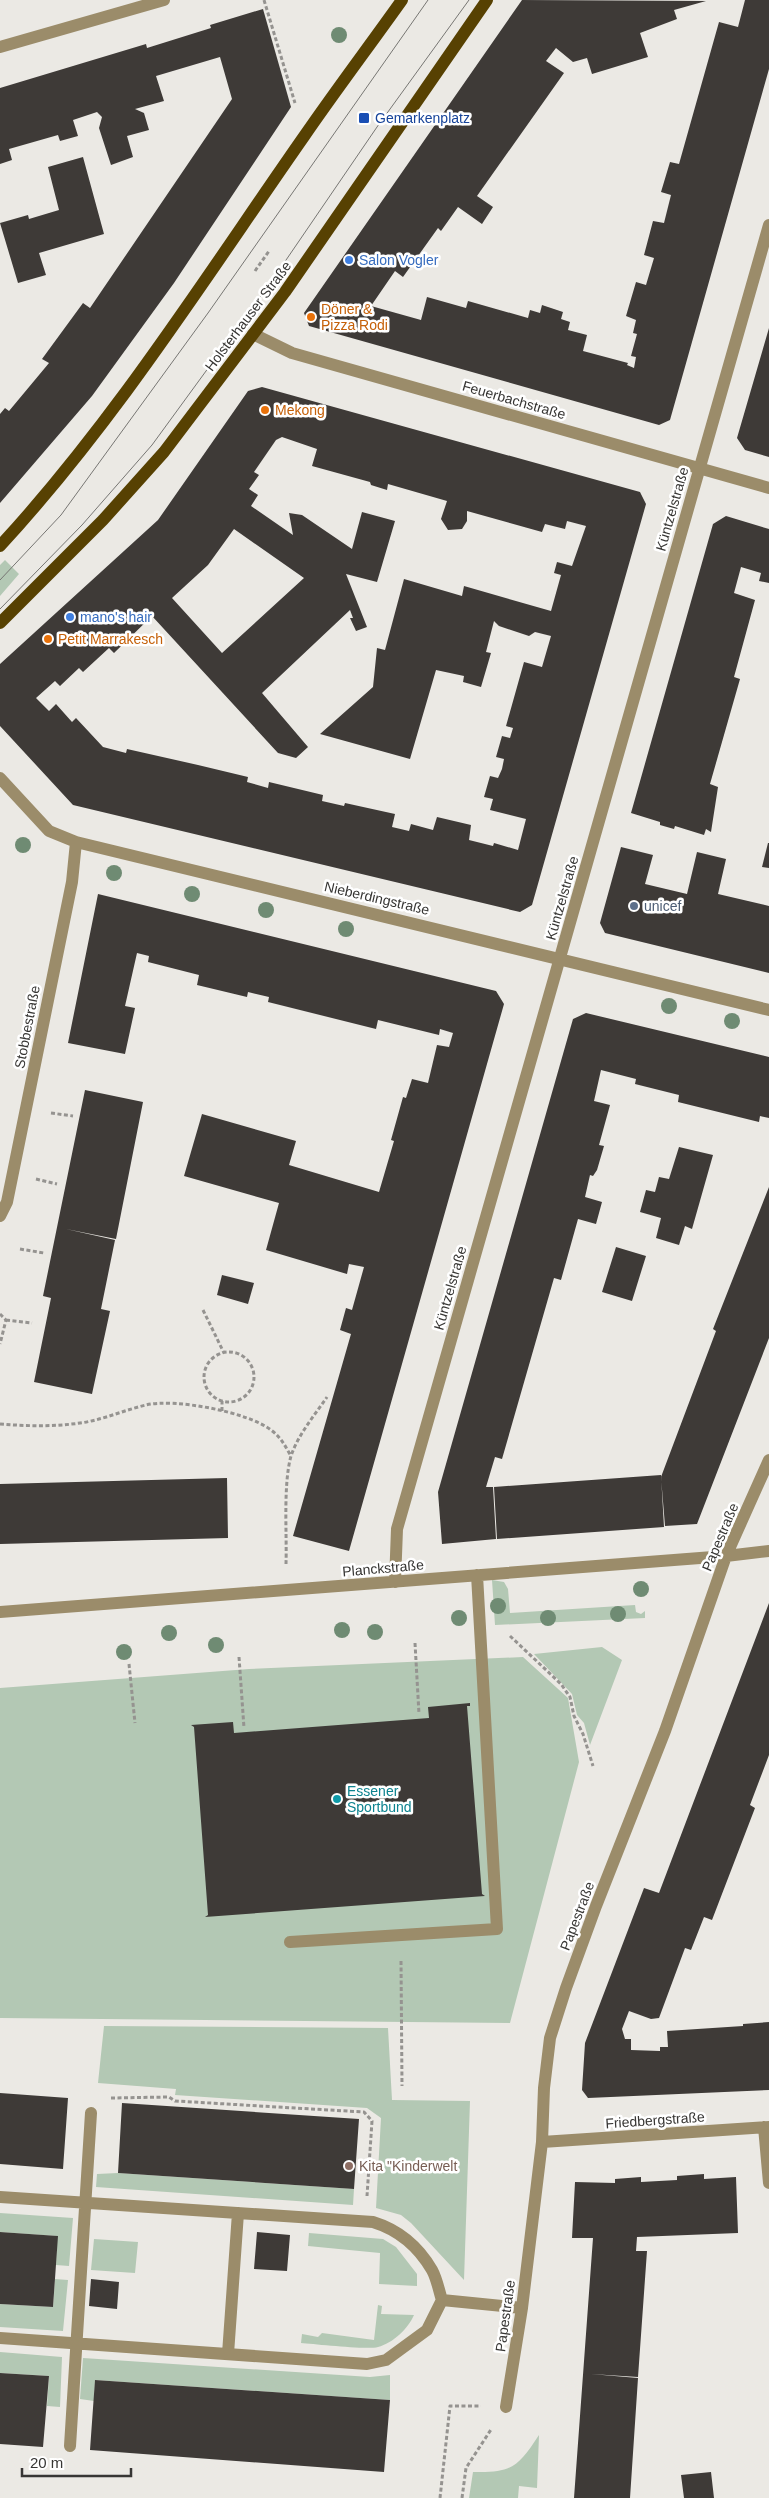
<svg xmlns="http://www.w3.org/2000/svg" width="769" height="2498" font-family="Helvetica,sans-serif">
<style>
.green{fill:#b3c8b4}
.building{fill:#3e3a37;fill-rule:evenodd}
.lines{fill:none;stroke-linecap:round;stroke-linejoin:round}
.path{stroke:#959390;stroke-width:3;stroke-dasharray:4 2.5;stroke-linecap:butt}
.minor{stroke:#9b8c6a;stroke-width:12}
.major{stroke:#574102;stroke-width:12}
.tram{stroke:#777673;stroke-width:1}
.tree{fill:#6f8b73}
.transit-dot{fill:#1a4fb4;stroke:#fff;stroke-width:2}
.shop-dot{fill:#3f7fe0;stroke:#fff;stroke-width:2}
.food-dot{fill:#e8710a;stroke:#fff;stroke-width:2}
.service-dot{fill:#5c6f8a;stroke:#fff;stroke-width:2}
.culture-dot{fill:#0f9aa8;stroke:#fff;stroke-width:2}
.education-dot{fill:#8d6e63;stroke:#fff;stroke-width:2}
.labels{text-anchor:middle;stroke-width:5;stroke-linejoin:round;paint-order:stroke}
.transit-label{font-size:14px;fill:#164399;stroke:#fff;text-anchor:start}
.shop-label{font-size:14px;fill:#366cbe;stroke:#fff;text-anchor:start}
.food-label{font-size:14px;fill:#c56008;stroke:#fff;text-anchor:start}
.street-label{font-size:14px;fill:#373634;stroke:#fff}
.service-label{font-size:14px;fill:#4e5e75;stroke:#fff;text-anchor:start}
.culture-label{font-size:14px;fill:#0d838f;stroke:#fff;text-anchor:start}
.education-label{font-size:14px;fill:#785e54;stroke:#fff;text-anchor:start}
</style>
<rect width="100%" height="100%" fill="#ebe9e4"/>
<path class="green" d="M 5,560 L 19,574 L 0,596 L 0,565 Z
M 492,1580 L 504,1582 L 508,1589 L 510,1613 L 635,1605 L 636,1612 L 641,1614 L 645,1611 L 645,1618 L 495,1625 Z
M 602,1647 L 622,1660 L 590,1745 L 584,1723 L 577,1715 L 572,1694 L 534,1654 Z
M 523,1657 L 568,1698 L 579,1762 L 510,2023 L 0,2018 L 0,1688 L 249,1669 Z
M 104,2026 L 388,2028 L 392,2100 L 470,2101 L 464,2280 L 411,2223 L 401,2215 L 376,2208 L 381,2118 L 367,2108 L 175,2095 L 176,2089 L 98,2083 Z
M 118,2173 L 354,2189 L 353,2205 L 96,2187 L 97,2174 Z
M 0,2213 L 73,2218 L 69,2266 L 56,2265 L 57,2236 L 0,2232 Z
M 309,2233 L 383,2239 L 396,2247 L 417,2274 L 417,2286 L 379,2284 L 380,2253 L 308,2246 Z
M 94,2239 L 138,2242 L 135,2273 L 91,2270 Z
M 55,2279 L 68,2280 L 63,2331 L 0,2327 L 0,2304 L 53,2307 Z
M 378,2305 L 382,2306 L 381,2314 L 414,2315 C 408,2329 393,2343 378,2347 C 367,2350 315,2344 301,2343 L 302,2334 L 318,2337 L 322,2333 L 374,2340 Z
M 0,2352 L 62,2357 L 60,2407 L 47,2406 L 49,2376 L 0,2373 Z
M 83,2358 L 370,2377 L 390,2375 L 390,2400 L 95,2380 L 94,2401 L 80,2399 Z
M 539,2435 L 537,2488 L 519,2486 L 518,2498 L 469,2498 L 473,2472 C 512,2473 518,2467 539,2435 Z"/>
<path class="building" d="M 522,0 L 706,1 L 674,10 L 677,19 L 640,33 L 648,57 L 592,74 L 587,58 L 573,62 L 556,48 L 546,61 L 564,73 L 477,196 L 493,207 L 482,224 L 458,207 L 441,231 L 438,228 L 403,277 L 395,271 L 371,306 L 421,320 L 427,297 L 466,308 L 468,301 L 528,318 L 530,310 L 540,313 L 542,305 L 563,312 L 561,319 L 570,322 L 568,330 L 587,335 L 583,351 L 628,363 L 627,365 L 634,368 L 636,357 L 631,356 L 637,334 L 633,333 L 636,320 L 626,316 L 636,282 L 646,285 L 654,258 L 644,255 L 653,221 L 664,223 L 671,195 L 661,192 L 670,162 L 679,164 L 719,22 L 738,27 L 745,0 L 769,0 L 769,69 L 670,420 L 659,425 L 309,326 L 304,313 Z
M 263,9 L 291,107 L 174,283 L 92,396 L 0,503 L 0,414 L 5,408 L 9,411 L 49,363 L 42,359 L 83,303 L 90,308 L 232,99 L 220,57 L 156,76 L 164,101 L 135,109 L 144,113 L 149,130 L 127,136 L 133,157 L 111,165 L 99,128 L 102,117 L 97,112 L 73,120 L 78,136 L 60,141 L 58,135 L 9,149 L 12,160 L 0,164 L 0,88 L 146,44 L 147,48 L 211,28 L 210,25 Z
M 83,157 L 104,234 L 39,253 L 46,275 L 18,283 L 0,223 L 28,215 L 29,219 L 59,210 L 48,167 Z
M 769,328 L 769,457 L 745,450 L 737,438 Z
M 262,387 L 640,492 L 646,504 L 532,905 L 520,912 L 73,805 L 0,726 L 0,664 L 158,520 L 248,391 ZM 282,437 L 317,449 L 312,466 L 370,482 L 371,485 L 387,490 L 388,484 L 447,501 L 441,519 L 448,530 L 462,529 L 467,521 L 467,511 L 542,532 L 545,524 L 565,529 L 567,521 L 586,526 L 572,566 L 557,562 L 554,573 L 561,575 L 551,611 L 464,586 L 462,596 L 404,579 L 385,650 L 377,648 L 373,687 L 320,734 L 410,759 L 436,670 L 464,676 L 463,682 L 481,687 L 491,653 L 486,652 L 494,621 L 499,626 L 529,636 L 535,632 L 551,636 L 542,667 L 524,662 L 506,726 L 513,728 L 510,738 L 502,736 L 496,757 L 504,759 L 502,769 L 498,778 L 490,776 L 484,797 L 493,799 L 490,810 L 526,819 L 518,850 L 494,843 L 493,846 L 469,840 L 471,825 L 437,817 L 433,830 L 411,824 L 409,831 L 392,827 L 395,814 L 345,803 L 344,806 L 322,801 L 323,795 L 269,782 L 268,788 L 247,782 L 248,777 L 198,765 L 127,749 L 126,753 L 103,747 L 76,718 L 72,722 L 56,704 L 49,711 L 36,698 L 55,681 L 60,686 L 79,668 L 83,672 L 109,648 L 114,653 L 152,616 L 278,753 L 296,758 L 308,747 L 262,693 L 350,610 L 353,618 L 350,618 L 356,631 L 367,627 L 346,574 L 377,582 L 395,521 L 362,512 L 352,549 L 302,515 L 289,513 L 293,535 L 251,506 L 258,495 L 249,489 L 259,475 L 254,472 L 276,440 ZM 234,529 L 304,578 L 222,653 L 172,598 L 208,565 Z
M 726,516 L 769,529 L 769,583 L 759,581 L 761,573 L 741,567 L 734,593 L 755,600 L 734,677 L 740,679 L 710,784 L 718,787 L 711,832 L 706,829 L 704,835 L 675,826 L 674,829 L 660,825 L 660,822 L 631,813 L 713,524 Z
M 768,843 L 769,843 L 769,868 L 762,867 Z
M 621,847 L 653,855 L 645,884 L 687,894 L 697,852 L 726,859 L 718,894 L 769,906 L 769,973 L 605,933 L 600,923 Z
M 98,894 L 496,991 L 504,1004 L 349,1551 L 293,1536 L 351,1334 L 340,1330 L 346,1308 L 352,1310 L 364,1267 L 349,1264 L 347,1274 L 266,1250 L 279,1203 L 184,1176 L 202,1114 L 296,1141 L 289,1165 L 379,1192 L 394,1141 L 391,1140 L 403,1097 L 406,1098 L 412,1079 L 428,1083 L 437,1045 L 449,1047 L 453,1033 L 440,1029 L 439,1035 L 378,1020 L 376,1029 L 268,1002 L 269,997 L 248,992 L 247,997 L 197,985 L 199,975 L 148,962 L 149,956 L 137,953 L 125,1006 L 135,1008 L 125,1054 L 68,1043 Z
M 586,1013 L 769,1057 L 769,1118 L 760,1116 L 759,1122 L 678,1102 L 679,1095 L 635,1084 L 636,1079 L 601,1070 L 594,1101 L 610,1105 L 599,1145 L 604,1146 L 597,1170 L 593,1176 L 590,1175 L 585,1197 L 602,1202 L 596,1224 L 578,1219 L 561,1280 L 554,1278 L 502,1459 L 495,1457 L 486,1487 L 493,1487 L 496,1539 L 442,1544 L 438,1492 L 573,1019 Z
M 85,1090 L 143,1102 L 116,1239 L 66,1229 L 115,1240 L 101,1309 L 110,1311 L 92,1394 L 34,1382 L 51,1298 L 43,1296 Z
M 679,1147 L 713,1155 L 692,1229 L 685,1226 L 679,1245 L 656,1238 L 661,1218 L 640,1212 L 646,1190 L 655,1192 L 659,1177 L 669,1179 Z
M 769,1187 L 769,1338 L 697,1524 L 665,1526 L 661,1477 L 716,1331 L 713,1329 Z
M 616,1247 L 646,1256 L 632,1301 L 602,1292 Z
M 222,1275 L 254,1283 L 248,1304 L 217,1295 Z
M 661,1475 L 664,1527 L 497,1539 L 494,1487 Z
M 227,1478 L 228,1538 L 0,1544 L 0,1484 Z
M 769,1603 L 769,1755 L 750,1805 L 755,1808 L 712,1920 L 704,1917 L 691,1950 L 685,1948 L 659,2018 L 651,2019 L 629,2011 L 622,2029 L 625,2039 L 631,2039 L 631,2050 L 660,2051 L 660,2047 L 668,2047 L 667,2031 L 743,2026 L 743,2024 L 769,2022 L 769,2090 L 588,2098 L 582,2090 L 585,2043 L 644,1888 L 659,1893 Z
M 470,1703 L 470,1706 L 467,1706 L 482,1894 L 485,1896 L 205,1917 L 208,1915 L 194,1727 L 191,1725 L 233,1722 L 234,1733 L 429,1718 L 428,1707 Z
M 0,2093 L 68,2098 L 63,2169 L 0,2164 Z
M 122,2103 L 359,2119 L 354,2189 L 118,2173 Z
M 704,2174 L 704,2179 L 736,2177 L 738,2233 L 637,2237 L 636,2251 L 647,2251 L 638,2377 L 591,2374 L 638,2378 L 630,2498 L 574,2498 L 593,2238 L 572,2238 L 575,2182 L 615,2183 L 615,2179 L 641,2177 L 641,2182 L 677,2180 L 677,2176 Z
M 0,2232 L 58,2236 L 53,2307 L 0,2304 Z
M 257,2232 L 290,2235 L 287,2271 L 254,2269 Z
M 91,2279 L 119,2282 L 117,2309 L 89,2306 Z
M 0,2373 L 49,2376 L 43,2447 L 0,2444 Z
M 95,2380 L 390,2400 L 384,2472 L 90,2450 Z
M 711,2472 L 714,2498 L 684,2498 L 681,2475 Z"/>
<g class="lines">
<path class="path" d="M 264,0 L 295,103
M 255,271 L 269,251
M 51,1113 L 73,1116
M 36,1179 L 57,1184
M 20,1249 L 44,1253
M 203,1310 L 224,1353
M 0,1314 L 6,1320 L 0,1344
M 6,1320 L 32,1323
M204 1377a25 25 0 1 1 50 0a25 25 0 1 1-50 0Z
M 222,1411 L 222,1401
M 0,1424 C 26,1426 53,1427 80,1423 C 103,1420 124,1410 146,1405 C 174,1398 248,1412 271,1430 C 281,1437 285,1446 291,1456
M 286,1564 C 287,1533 283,1485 291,1456 C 298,1435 314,1416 327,1397
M 510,1636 L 561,1684 L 570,1697 L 574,1716 L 583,1734 L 593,1766
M 415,1643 L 419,1714
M 239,1657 L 244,1728
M 129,1664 L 135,1723
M 401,1961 L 402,2086
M 111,2098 L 169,2097 L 175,2101 L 364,2112 L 372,2121 L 367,2196
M 440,2498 L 450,2406 L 481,2406
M 462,2498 L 466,2468 L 492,2428"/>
<path class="minor" d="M 0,47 L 164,0
M 253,334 L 292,353 L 769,488
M 0,778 L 49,831 L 76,842 L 769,1010
M 0,1216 L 7,1202 L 72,882 L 76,842
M 395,1582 L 397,1529 L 769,225
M 0,1612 L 726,1556 L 769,1551
M 290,1942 L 497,1929 L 477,1575
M 764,2127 L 769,2183
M 542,2142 L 769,2127
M 0,2197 L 373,2222 C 399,2230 418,2246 432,2270 C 437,2279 439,2291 442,2300
M 0,2338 L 367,2364 L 386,2360 L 427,2330 L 442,2300 L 522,2308
M 228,2354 L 238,2213
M 506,2407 L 522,2308 L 542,2142 L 544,2088 L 550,2038 L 566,1988 L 596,1906 L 665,1731 L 726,1556 L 769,1460
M 70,2446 L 91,2113"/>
<path class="major" d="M 0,546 C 116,420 207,275 305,135 C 336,90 370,45 402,0
M 0,623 L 103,520 L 164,452 L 285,292 L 487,0"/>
<path class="tram" d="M 0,580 L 61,515 L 208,313 L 428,0
M 0,609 L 82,525 L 152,445 L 271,282 L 377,127 L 469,0"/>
</g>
<g class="tree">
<circle cx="339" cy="35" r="8"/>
<circle cx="23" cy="845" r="8"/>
<circle cx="114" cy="873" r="8"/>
<circle cx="192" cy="894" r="8"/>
<circle cx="266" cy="910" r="8"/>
<circle cx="346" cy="929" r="8"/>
<circle cx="669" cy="1006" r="8"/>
<circle cx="732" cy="1021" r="8"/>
<circle cx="641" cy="1589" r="8"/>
<circle cx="498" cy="1606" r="8"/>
<circle cx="618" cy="1614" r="8"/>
<circle cx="459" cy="1618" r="8"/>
<circle cx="548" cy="1618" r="8"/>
<circle cx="342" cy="1630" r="8"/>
<circle cx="375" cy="1632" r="8"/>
<circle cx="169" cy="1633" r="8"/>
<circle cx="216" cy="1645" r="8"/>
<circle cx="124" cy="1652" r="8"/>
</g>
<rect class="transit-dot" x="358" y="112" width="12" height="12" rx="2.5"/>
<g class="shop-dot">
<circle cx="349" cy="260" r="5"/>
<circle cx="70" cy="617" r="5"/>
</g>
<g class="food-dot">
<circle cx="311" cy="317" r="5"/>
<circle cx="265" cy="410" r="5"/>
<circle cx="48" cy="639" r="5"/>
</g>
<circle class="service-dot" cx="634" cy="906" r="5"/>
<circle class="culture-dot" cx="337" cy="1799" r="5"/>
<circle class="education-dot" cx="349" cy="2166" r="5"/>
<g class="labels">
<g class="transit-label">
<text x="375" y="123">Gemarkenplatz</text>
</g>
<g class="shop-label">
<text x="359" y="265">Salon Vogler</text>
<text x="80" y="622">mano's hair</text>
</g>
<g class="food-label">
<text x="321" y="314">Döner &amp;<tspan x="321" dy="16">Pizza Rodi</tspan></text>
<text x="275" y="415">Mekong</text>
<text x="58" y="644">Petit Marrakesch</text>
</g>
<g class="street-label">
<text transform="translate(248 316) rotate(-53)" y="5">Holsterhauser Straße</text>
<text transform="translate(514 400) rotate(16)" y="5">Feuerbachstraße</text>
<text transform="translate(672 509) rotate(-74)" y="5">Küntzelstraße</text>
<text transform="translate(377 898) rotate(13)" y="5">Nieberdingstraße</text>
<text transform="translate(562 898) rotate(-74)" y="5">Küntzelstraße</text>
<text transform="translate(27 1027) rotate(-79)" y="5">Stobbestraße</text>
<text transform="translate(450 1288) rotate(-74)" y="5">Küntzelstraße</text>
<text transform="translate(720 1537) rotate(-67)" y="5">Papestraße</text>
<text transform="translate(383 1568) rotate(-5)" y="5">Planckstraße</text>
<text transform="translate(577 1916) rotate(-69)" y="5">Papestraße</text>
<text transform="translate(655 2120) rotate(-4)" y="5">Friedbergstraße</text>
<text transform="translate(505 2316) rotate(-82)" y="5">Papestraße</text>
</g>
<g class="service-label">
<text x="644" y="911">unicef</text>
</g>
<g class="culture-label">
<text x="347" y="1796">Essener<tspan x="347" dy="16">Sportbund</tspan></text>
</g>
<g class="education-label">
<text x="359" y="2171">Kita "Kinderwelt</text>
</g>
</g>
<path d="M22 2468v8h109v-8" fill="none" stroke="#373634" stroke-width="2.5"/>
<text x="30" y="2468" font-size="15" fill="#373634" stroke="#ffffff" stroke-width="4" paint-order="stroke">20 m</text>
</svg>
